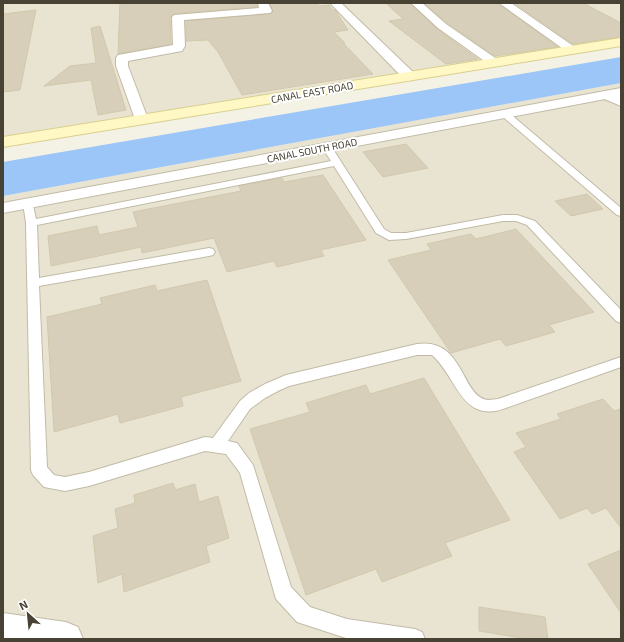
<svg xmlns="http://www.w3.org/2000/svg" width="624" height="642" font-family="'Exo 2',sans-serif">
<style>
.residential{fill:#e9e4d2}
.water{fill:#9bc6f7}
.building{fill:#d7cfb9;stroke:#d2c8ac}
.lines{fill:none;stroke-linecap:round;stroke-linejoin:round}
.service-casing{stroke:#c1bba6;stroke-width:2}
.minor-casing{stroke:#c1bba6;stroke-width:2}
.tertiary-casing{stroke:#c1bba6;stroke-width:2}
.secondary-casing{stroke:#d8cf90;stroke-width:2}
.service{fill:#fff;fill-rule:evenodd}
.minor{fill:#fff;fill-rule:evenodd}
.tertiary{fill:#fff;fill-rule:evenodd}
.secondary{fill:#fff8c4;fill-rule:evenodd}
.labels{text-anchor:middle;stroke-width:4;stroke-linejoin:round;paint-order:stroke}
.far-street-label{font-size:10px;fill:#474234;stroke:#fff}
</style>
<rect width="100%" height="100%" fill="#f4f1e5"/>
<path class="residential" d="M 3,3 L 621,3 L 621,39 L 3,137 Z
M 621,83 L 621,639 L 3,639 L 3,196 Z"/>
<path class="water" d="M 621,57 L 621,83 L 3,196 L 3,162 Z"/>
<path class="building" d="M 120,3 L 257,3 L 257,7 L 174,14 L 170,17 L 171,44 L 118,54 Z
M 270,3 L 318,3 L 318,6 L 329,5 L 332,10 L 335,10 L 348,30 L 334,32 L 345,43 L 343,43 L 373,74 L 242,95 L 218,52 L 208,40 L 186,41 L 186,21 L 270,14 L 273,11 Z
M 386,3 L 410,3 L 437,29 L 478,59 L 446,64 L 389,21 L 403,19 Z
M 424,3 L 498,3 L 558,47 L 495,56 L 447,23 Z
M 514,3 L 583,3 L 621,23 L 621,37 L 573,44 Z
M 36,10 L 20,90 L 3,92 L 3,14 Z
M 100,26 L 126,110 L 98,115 L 91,80 L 44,86 L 70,66 L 96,63 L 91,28 Z
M 406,144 L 428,168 L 383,177 L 363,152 Z
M 323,175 L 366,240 L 321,250 L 324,256 L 277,267 L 274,261 L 227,272 L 214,238 L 142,253 L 141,247 L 51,266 L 48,236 L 97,226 L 99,235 L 138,227 L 133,212 L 241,191 L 239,186 L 282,178 L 284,182 Z
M 587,194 L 603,209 L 571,216 L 555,201 Z
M 516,229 L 594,312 L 549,325 L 555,332 L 506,346 L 500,339 L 451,353 L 388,260 L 431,250 L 427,244 L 444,240 L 471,234 L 476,239 Z
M 207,280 L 241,381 L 181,397 L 183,406 L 150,415 L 120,423 L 118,414 L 54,432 L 47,317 L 102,304 L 100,298 L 134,290 L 155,285 L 157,291 Z
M 424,378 L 510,520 L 445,543 L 452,556 L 382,582 L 376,569 L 306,595 L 250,429 L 310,412 L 306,403 L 342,392 L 366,385 L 370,394 Z
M 603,399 L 614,411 L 621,409 L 621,528 L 606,508 L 592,514 L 587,508 L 560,519 L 514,452 L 526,447 L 516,433 L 561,419 L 557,414 Z
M 173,483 L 175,490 L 195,484 L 199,502 L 218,496 L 229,538 L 206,546 L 210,562 L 124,592 L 122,574 L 98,583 L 93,536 L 118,528 L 115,509 L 135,503 L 134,495 Z
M 621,550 L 621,613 L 588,564 Z
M 479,607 L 545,617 L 548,639 L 527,639 L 479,631 Z"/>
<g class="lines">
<g class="service-casing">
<path id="service" d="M 505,111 L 508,112 L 621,208 L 621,216 L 617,215 L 502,116 L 501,114 L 502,112 Z
M 326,143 L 331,146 L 384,229 L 391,233 L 406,233 L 503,215 L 517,215 L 535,221 L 621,310 L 621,323 L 616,321 L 527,225 L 516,221 L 503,221 L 406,239 L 389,240 L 376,233 L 334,166 L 37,225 L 39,278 L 209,248 L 213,249 L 215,252 L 213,255 L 209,256 L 39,286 L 47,467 L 54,475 L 65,477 L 89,472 L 205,437 L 213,438 L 240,401 L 249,393 L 265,384 L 286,375 L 417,344 C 465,337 461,399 489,400 C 492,400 495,399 498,399 L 621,357 L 621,367 L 503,409 C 461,423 456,375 432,355 L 417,355 L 289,386 L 280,390 L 265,398 L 250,409 L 228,441 L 237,443 L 253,465 L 291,587 L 310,607 L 347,619 L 415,629 L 422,632 L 425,639 L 349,639 L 297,622 L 276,599 L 240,473 L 226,454 L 205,451 L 89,486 L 65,491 L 44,487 L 33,475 L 31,470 L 26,223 L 23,203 L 24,201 L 32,201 L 36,219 L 331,161 L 321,146 Z"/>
</g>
<g class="minor-casing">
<path id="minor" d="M 258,3 L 268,3 L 272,11 L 270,13 L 184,20 L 185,46 L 182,51 L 128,61 L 128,66 L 148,119 L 146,122 L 141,123 L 136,122 L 116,66 L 116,58 L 118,55 L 173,45 L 172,17 L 174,15 L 259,8 Z
M 330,3 L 341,3 L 413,72 L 415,75 L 413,78 L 403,78 Z
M 411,3 L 422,3 L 446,24 L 501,62 L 500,65 L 490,65 L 438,28 Z
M 499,3 L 511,3 L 579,50 L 577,53 L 569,53 Z
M 607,91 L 621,96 L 621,106 L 602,98 L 600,95 L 602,92 Z"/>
</g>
<g class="tertiary-casing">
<path id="tertiary" d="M 621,88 L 621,96 L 3,213 L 3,203 Z
M 3,613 L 66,622 L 78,627 L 83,639 L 3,639 Z"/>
</g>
<g class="secondary-casing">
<path id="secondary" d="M 621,38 L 621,46 L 3,147 L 3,137 Z"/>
</g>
<use href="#service" class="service"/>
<use href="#minor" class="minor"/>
<use href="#tertiary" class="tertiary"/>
<use href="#secondary" class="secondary"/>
</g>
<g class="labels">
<g class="far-street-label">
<text transform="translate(312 92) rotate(-10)" y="4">CANAL EAST ROAD</text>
<text transform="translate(312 150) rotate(-11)" y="4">CANAL SOUTH ROAD</text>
</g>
</g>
<rect width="624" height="642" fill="none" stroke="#474234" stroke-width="8"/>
<g transform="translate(28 614) rotate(333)" stroke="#ffffff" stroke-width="3" paint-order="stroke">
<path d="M0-3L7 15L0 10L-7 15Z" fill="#474234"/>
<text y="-6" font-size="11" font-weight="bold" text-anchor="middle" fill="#474234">N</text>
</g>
</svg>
